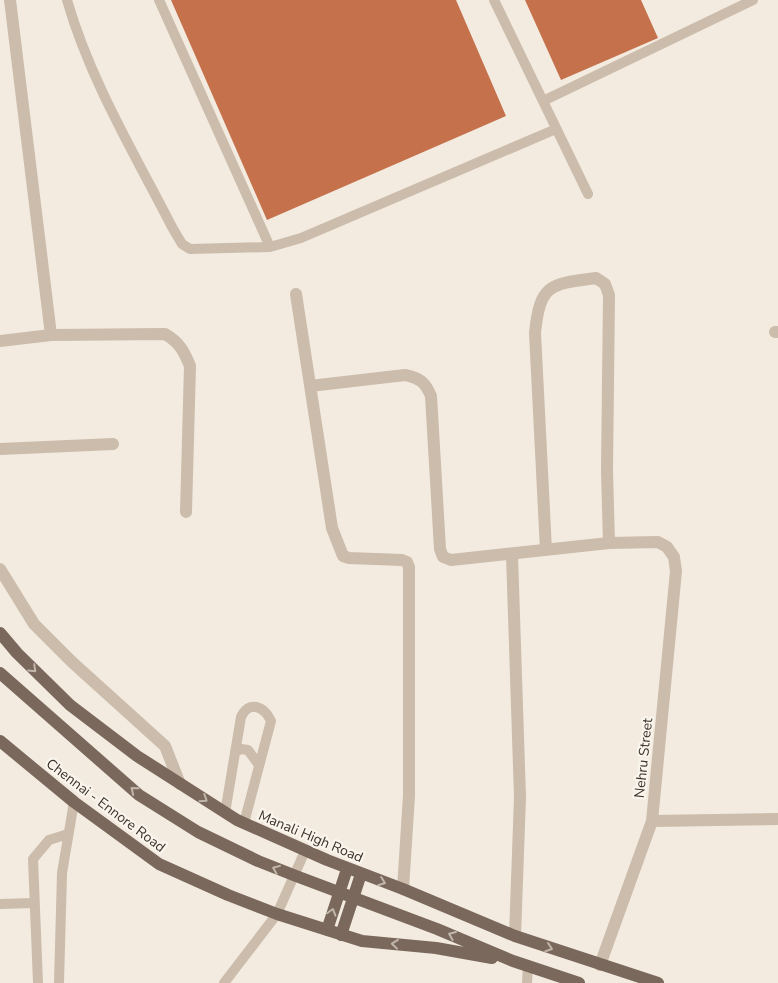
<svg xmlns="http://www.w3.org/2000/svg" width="778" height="983" font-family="'Nunito Sans',sans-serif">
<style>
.building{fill:#c5714c}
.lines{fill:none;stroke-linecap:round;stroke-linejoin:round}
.lane{stroke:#cbbcab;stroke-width:10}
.street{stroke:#cbbcab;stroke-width:12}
.primary{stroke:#7b685c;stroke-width:12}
.oneway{stroke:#c1b6ab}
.labels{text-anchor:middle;stroke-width:4.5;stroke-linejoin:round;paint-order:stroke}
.street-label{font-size:14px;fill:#39302a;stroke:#faf5ec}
</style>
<rect width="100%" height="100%" fill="#f3ebe0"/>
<path class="building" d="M 171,0 L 456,0 L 506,116 L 267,220 Z
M 525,0 L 641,0 L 658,38 L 561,80 Z"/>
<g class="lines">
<path class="lane" d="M 67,0 C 90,80 134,153 172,227 L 182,244 L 190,249 L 270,247 L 301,238 L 556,129
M 159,0 L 270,247
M 494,0 L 588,194
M 543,101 L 753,0
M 235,752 L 241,749 L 248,750 L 259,765
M 225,813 L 241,717 C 249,700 264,706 271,721 L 244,823
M 0,904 L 34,903
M 38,983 L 33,859 L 49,840 L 68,834
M 59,983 L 62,873 L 74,802
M 224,983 L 277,914 L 305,851
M 527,983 L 528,965"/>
<path class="street" d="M 10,0 L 51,335
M 296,294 L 332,528 L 343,556 L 349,558 L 402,560 L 407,562 L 409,567 L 409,795 L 403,889
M 775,332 L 778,332
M 0,341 L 51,335 L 165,334 C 179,342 184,351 190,366 L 186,512
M 310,386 L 405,375 C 420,378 425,382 431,396 L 440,549 L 443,557 L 451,560 L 609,543 L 658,542 L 667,547 L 674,557 L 676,571 L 652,821 L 600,965
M 0,449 L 113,444
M 546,550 L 535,333 C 540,284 550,284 596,278 L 605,284 L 609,295 L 607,470 L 609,543
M 512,555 L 520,797 L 515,936
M 0,569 L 34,624 L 72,662 L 165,746 L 180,784
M 652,821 L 778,819"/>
<path class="primary" d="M 0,633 L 17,653 L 70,705 L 137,756 L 237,820 L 327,860 L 403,889 L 515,936 L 658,983
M 0,673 L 139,795 L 198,832 L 258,861 L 296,876 L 437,929 L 513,961 L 579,983
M 0,741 L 74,802 L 159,864 L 228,895 L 277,914 L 362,941 L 436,948 L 492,958
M 327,930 L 347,869
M 341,935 L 361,874"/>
</g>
<defs><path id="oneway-chevron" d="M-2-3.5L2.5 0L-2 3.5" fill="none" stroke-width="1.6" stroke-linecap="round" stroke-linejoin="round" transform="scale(1.25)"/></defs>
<g class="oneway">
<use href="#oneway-chevron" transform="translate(33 669) rotate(44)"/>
<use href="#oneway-chevron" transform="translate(134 790) rotate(-141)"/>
<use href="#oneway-chevron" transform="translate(204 799) rotate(33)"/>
<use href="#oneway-chevron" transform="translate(276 869) rotate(-158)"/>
<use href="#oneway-chevron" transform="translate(382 882) rotate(20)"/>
<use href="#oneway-chevron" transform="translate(332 912) rotate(-74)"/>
<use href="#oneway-chevron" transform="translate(452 935) rotate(-157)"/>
<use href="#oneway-chevron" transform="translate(395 944) rotate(-174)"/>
<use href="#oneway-chevron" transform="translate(549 948) rotate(19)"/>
</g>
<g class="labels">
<g class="street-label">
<text transform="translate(643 758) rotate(-84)" y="5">Nehru Street</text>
<text transform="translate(106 805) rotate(37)" y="5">Chennai - Ennore Road</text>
<text transform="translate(311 836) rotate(23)" y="5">Manali High Road</text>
</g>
</g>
</svg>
